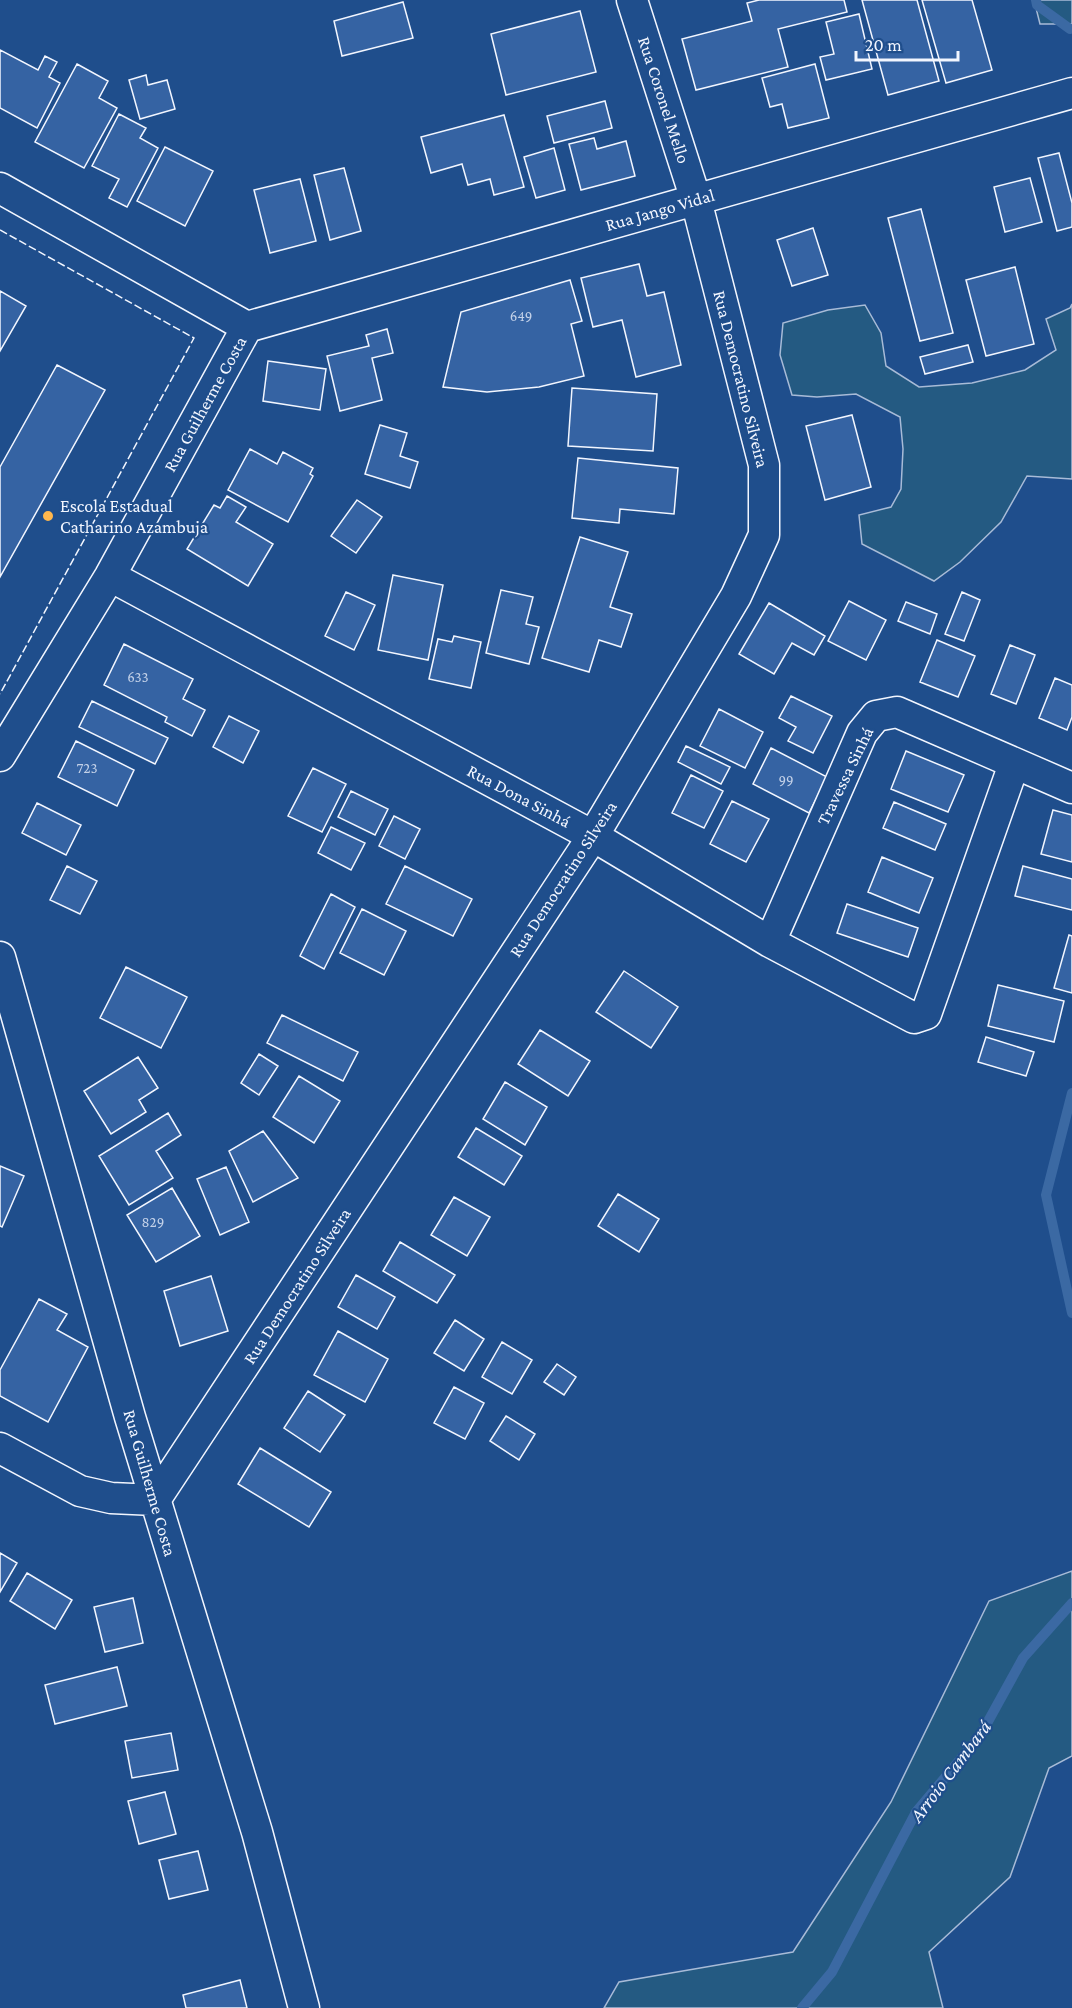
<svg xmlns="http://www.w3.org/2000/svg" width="1072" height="2008" font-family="'Crimson Pro',serif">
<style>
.green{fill:#245a82;stroke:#a8bbd7;stroke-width:1.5}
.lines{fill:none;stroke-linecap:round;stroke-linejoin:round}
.stream{stroke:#3b69a3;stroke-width:10}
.building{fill:#3563a3;stroke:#f2f6ff;stroke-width:1.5}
.street-casing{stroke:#f2f6ff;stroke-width:33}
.street{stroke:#1f4e8c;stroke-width:30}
.fence{stroke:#f2f6ff;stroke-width:1.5;stroke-dasharray:8 3;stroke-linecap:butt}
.poi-dot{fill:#ffb74d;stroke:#1f4e8c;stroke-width:2}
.labels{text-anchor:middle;stroke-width:4.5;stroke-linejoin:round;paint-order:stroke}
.number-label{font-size:15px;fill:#c3d1e8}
.street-label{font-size:18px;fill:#f2f6ff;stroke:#1f4e8c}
.poi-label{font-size:18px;fill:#f2f6ff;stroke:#1f4e8c;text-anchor:start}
.water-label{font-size:20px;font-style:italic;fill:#f2f6ff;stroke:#1f4e8c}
</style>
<rect width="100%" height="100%" fill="#1f4e8c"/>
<path class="green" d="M 1034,0 L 1072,0 L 1072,24 L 1040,24 Z
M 1072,304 L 1072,479 L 1027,476 L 1001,522 L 960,562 L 934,581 L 862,544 L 859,515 L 891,507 L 901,489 L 903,449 L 900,417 L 856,394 L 817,397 L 792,395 L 780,355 L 783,323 L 828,310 L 865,305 L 881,333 L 886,366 L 919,387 L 972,383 L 1025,370 L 1056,350 L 1046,319 L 1070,308 Z
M 1072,1571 L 1072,1756 L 1049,1768 L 1010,1877 L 929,1952 L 943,2008 L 604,2008 L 619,1982 L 793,1952 L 891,1802 L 989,1601 Z"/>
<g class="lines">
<path class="stream" d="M 1036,0 L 1037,5 L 1070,29
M 1072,1093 L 1046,1195 L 1072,1313
M 802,2008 L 832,1972 L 916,1812 L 980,1736 L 1023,1658 L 1072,1603"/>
</g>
<path class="building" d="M 759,0 L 844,0 L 847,12 L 778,29 L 788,67 L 696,90 L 682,39 L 752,21 L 747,3 Z
M 862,0 L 917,0 L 939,81 L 888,95 Z
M 922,0 L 972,0 L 992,70 L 946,83 Z
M 403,2 L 413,38 L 342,56 L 334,21 Z
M 580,11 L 596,72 L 506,95 L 491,34 Z
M 859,14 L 872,69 L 826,80 L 820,57 L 834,54 L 826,22 Z
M 0,50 L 38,70 L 45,56 L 57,62 L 49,77 L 60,83 L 37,128 L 0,108 Z
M 77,64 L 108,81 L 99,98 L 117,108 L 84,168 L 35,142 Z
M 815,64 L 829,118 L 788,128 L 782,104 L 770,107 L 762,78 Z
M 146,75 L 148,85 L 167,80 L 175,109 L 140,119 L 129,80 Z
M 605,101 L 612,128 L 554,143 L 547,116 Z
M 119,114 L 146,128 L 140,138 L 158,148 L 127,207 L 109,198 L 119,179 L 92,166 Z
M 504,115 L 524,187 L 494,195 L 490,179 L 468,185 L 462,164 L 431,173 L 421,137 Z
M 594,138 L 597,149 L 626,141 L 635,176 L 581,190 L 569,144 Z
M 165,147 L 213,171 L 185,226 L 137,201 Z
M 554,148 L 565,190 L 536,198 L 524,157 Z
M 1059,153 L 1072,203 L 1072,227 L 1057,231 L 1038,158 Z
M 344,168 L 361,231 L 330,240 L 314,175 Z
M 1030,178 L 1042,222 L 1005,232 L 994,187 Z
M 300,179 L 316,241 L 270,253 L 254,190 Z
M 921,209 L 953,333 L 920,341 L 888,218 Z
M 813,228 L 828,275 L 792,286 L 777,240 Z
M 639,264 L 647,296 L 664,292 L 681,365 L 636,377 L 622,320 L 593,327 L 581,278 Z
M 1015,267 L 1034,344 L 986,356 L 966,280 Z
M 570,280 L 582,321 L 571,324 L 584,376 L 539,387 L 487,392 L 443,387 L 461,312 Z
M 0,291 L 26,306 L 0,351 Z
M 387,329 L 393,353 L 372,358 L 382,400 L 340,411 L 327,356 L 369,346 L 366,335 Z
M 968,345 L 973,362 L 925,374 L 920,357 Z
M 268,361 L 326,369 L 320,410 L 263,401 Z
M 57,365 L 105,390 L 0,577 L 0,467 Z
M 572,388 L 657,394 L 653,451 L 568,446 Z
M 852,415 L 871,487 L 825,500 L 806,426 Z
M 380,425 L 407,433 L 400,456 L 418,462 L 410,488 L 365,474 Z
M 250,449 L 277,464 L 283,452 L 313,468 L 310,474 L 313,476 L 288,522 L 228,490 Z
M 578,458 L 678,468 L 674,514 L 620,509 L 619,523 L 572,518 Z
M 227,496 L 246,507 L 236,522 L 273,544 L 248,586 L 187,549 L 214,505 L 220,508 Z
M 357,500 L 382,517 L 356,553 L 331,536 Z
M 580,537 L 628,552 L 610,607 L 632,614 L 621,647 L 599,640 L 589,672 L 542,658 Z
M 393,575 L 443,585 L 428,660 L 378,650 Z
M 501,590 L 533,597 L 526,624 L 539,627 L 529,664 L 486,653 Z
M 346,592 L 375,605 L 354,650 L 325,636 Z
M 962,592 L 980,600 L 964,641 L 945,634 Z
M 849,601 L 886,620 L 866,660 L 828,641 Z
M 906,602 L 937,614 L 930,634 L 898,621 Z
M 769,603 L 825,636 L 814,655 L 792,643 L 774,674 L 739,654 Z
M 454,636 L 481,642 L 471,688 L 429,679 L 438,639 L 452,642 Z
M 937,640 L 975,656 L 958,697 L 920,682 Z
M 124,644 L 193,679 L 183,699 L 205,710 L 192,736 L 165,722 L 167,717 L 104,685 Z
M 1010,645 L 1035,655 L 1016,704 L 991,694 Z
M 1055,678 L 1072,685 L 1072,717 L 1067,730 L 1039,718 Z
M 791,696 L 832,716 L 813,753 L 788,741 L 796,727 L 779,718 Z
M 92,701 L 168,738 L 155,764 L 79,727 Z
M 719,709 L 763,732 L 745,768 L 700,746 Z
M 229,716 L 259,731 L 243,763 L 213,747 Z
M 76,741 L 134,770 L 117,806 L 58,777 Z
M 686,746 L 730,767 L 721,784 L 678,762 Z
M 771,748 L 827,777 L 809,813 L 753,784 Z
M 906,751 L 964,775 L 948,812 L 891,789 Z
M 313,768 L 346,784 L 322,832 L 288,816 Z
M 691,775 L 723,791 L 704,828 L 672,813 Z
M 351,791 L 388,809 L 375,835 L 338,817 Z
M 732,801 L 769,819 L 746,862 L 710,844 Z
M 894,802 L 946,824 L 935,850 L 883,828 Z
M 37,803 L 81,825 L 66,855 L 22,833 Z
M 1053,810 L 1072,815 L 1072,862 L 1041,854 Z
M 394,816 L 420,829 L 405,859 L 379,846 Z
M 331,827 L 365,843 L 351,870 L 318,853 Z
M 882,857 L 933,878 L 919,913 L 868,892 Z
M 67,866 L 97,881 L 80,914 L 50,900 Z
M 405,866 L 472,899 L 453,936 L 386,904 Z
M 1023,866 L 1072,879 L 1072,910 L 1015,896 Z
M 331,894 L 355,907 L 324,969 L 300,956 Z
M 847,904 L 918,928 L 908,957 L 837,933 Z
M 362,909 L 406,931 L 384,975 L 340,953 Z
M 1069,935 L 1072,936 L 1072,993 L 1054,988 Z
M 126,967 L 187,997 L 161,1048 L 100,1018 Z
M 624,971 L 678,1007 L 651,1048 L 596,1012 Z
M 998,985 L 1064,1001 L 1054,1042 L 988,1026 Z
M 282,1015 L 358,1052 L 343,1081 L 267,1043 Z
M 540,1030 L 590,1061 L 568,1096 L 518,1064 Z
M 986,1037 L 1034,1052 L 1026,1076 L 978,1062 Z
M 259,1054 L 278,1066 L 259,1095 L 241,1083 Z
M 138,1057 L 158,1088 L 139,1100 L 146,1112 L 111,1134 L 84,1091 Z
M 299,1076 L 340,1101 L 314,1143 L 273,1117 Z
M 505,1082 L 547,1107 L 525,1145 L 483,1119 Z
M 168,1113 L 181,1135 L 156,1151 L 173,1178 L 129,1205 L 99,1156 Z
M 476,1128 L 522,1156 L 504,1185 L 458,1157 Z
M 263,1131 L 298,1178 L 253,1202 L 229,1151 Z
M 0,1166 L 24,1176 L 2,1227 L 0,1226 Z
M 226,1167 L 249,1222 L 220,1235 L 197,1179 Z
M 172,1188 L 200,1236 L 156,1262 L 127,1215 Z
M 618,1194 L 659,1219 L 639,1252 L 598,1226 Z
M 454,1197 L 490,1217 L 467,1256 L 431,1235 Z
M 400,1242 L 455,1275 L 437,1303 L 383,1271 Z
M 356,1275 L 395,1297 L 377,1329 L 338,1307 Z
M 211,1276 L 228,1331 L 180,1346 L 164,1291 Z
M 39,1299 L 67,1314 L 57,1330 L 88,1347 L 48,1422 L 0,1396 L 0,1370 Z
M 455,1320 L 484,1339 L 464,1371 L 434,1353 Z
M 338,1331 L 388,1359 L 365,1402 L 314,1375 Z
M 502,1342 L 532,1360 L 512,1394 L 482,1377 Z
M 557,1364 L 576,1377 L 564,1395 L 544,1382 Z
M 454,1387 L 484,1403 L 465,1439 L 434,1423 Z
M 308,1391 L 345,1415 L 320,1452 L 284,1428 Z
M 506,1416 L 535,1434 L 519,1460 L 490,1441 Z
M 260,1448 L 331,1492 L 309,1527 L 238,1484 Z
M 0,1553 L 17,1563 L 0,1592 Z
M 27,1573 L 72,1600 L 55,1629 L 10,1601 Z
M 133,1598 L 143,1643 L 105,1652 L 94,1607 Z
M 117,1667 L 127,1706 L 55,1724 L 45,1685 Z
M 171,1733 L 178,1770 L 132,1778 L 125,1741 Z
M 165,1792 L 176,1834 L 139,1844 L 128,1801 Z
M 198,1851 L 208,1890 L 169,1899 L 159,1860 Z
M 240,1980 L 247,2008 L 186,2008 L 183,1995 Z"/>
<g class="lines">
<g class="street-casing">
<path id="street" d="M 0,188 L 247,327 L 110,576 L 0,756
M 247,327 L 1072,93
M 110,576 L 593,836 L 770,942 L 914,1018 L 926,1014 L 1014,764
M 770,942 L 862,733 L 876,716 L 897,712 L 1072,788
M 0,957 L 130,1417 L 257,1832 L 304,2008
M 0,1448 L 80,1491 L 111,1498 L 155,1500 L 593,836 L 736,596 L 764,535 L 764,465 L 696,200 L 632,0"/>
</g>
<use href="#street" class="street"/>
<path class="fence" d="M 0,230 L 194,338 L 0,694"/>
</g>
<circle class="poi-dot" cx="48" cy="516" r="6"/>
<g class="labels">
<g class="number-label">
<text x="521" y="321">649</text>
<text x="138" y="682">633</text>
<text x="87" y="773">723</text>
<text x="786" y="785">99</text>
<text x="153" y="1227">829</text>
</g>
<g class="street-label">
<text transform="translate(664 100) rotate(72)" y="6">Rua Coronel Mello</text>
<text transform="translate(660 210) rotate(-16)" y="6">Rua Jango Vidal</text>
<text transform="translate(741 379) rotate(76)" y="6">Rua Democratino Silveira</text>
<text transform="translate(205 404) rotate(-61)" y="6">Rua Guilherme Costa</text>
<text transform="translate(845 776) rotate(-64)" y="6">Travessa Sinhá</text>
<text transform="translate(519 796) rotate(28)" y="6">Rua Dona Sinhá</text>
<text transform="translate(563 879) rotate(-57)" y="6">Rua Democratino Silveira</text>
<text transform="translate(297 1286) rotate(-57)" y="6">Rua Democratino Silveira</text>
<text transform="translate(150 1483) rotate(74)" y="6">Rua Guilherme Costa</text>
</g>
<g class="poi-label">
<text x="60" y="512">Escola Estadual<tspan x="60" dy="21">Catharino Azambuja</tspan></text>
</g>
<g class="water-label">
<text transform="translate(950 1771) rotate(-53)" y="7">Arroio Cambará</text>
</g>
</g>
<path d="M856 51v9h102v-9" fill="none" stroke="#f2f6ff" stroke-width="3"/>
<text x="865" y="51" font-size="18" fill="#f2f6ff" stroke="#1f4e8c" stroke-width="4.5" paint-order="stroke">20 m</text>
</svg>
